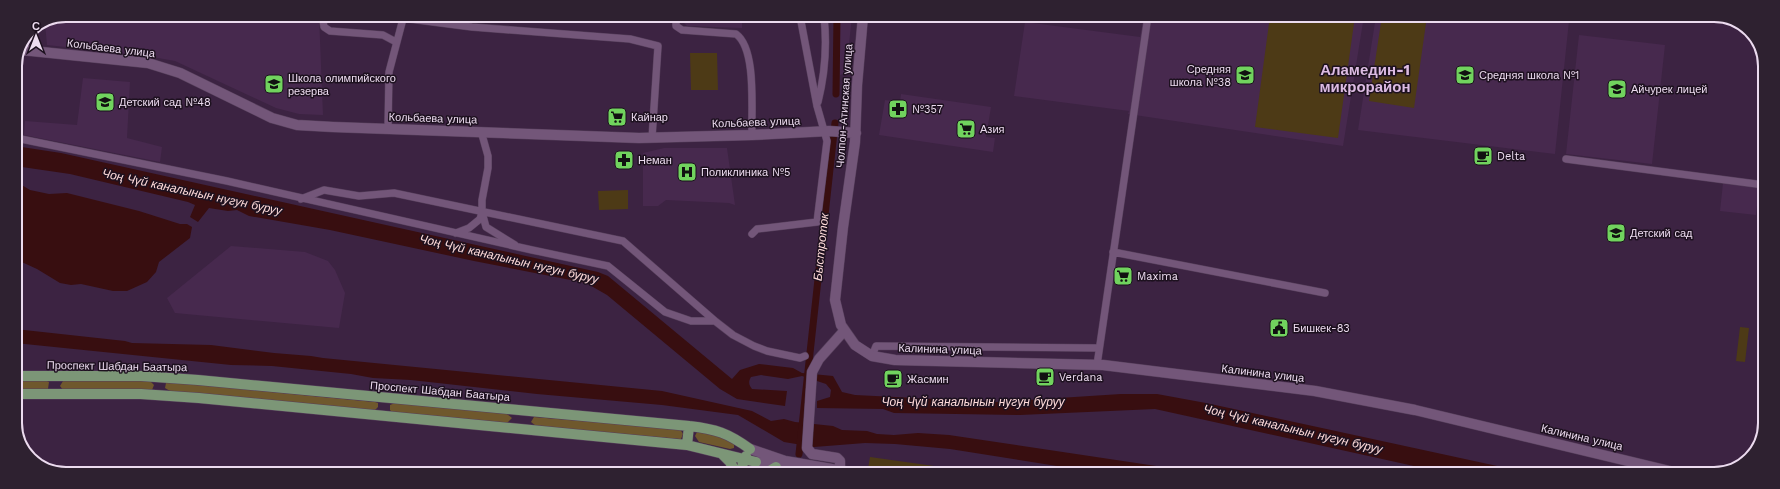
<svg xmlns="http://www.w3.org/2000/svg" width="1780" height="489" font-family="'Work Sans',sans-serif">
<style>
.built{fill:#47294e}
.green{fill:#4d3a16}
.forest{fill:#6f582d}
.water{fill:#380e10}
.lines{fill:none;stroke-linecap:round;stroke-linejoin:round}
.canal{stroke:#380e10;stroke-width:7}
.street-casing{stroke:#57405c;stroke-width:8}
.secondary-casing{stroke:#57405c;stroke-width:11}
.primary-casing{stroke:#57405c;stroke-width:11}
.street{stroke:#735679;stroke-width:7}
.secondary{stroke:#735679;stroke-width:10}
.primary{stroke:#7c9677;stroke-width:10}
.labels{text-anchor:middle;stroke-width:3;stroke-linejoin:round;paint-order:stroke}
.street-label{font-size:11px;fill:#ecdbef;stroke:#1d111f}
.poi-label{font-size:11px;fill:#ecdbef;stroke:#1d111f;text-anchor:start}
.water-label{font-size:12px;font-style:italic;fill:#fedad9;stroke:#1d111f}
.district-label{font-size:15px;font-weight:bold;fill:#dcbbe2;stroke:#1d111f}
.rim{fill:none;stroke:#ecdbef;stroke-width:2}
</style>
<rect width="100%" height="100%" fill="#3c2342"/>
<path class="built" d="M 67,15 L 319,15 L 323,115 L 299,114 L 276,108 L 175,61 L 147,56 L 47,45 L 45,24 Z
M 682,16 L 742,16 L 742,28 L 687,26 L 681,20 Z
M 840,16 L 852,16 L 846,73 L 840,75 Z
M 1144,16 L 1364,16 L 1343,146 L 1128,114 L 1129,111 L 1014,96 L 1025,22 L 1140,37 Z
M 1376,16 L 1530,16 L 1569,21 L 1555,154 L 1358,130 Z
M 1579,35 L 1665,45 L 1652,164 L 1566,154 Z
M 83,78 L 130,82 L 127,138 L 162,147 L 160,162 L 24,135 L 25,121 L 77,125 Z
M 901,94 L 991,107 L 986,137 L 995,138 L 993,152 L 879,135 L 885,100 L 900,102 Z
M 664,148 L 727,148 L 735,205 L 729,203 L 666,200 L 658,206 L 643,206 L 643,153 Z
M 1723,183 L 1759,188 L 1756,215 L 1720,211 Z
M 231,246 L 305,252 L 328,261 L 335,270 L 345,293 L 339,328 L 175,313 L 167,298 Z"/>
<path class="green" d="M 1270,16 L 1355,16 L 1338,138 L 1255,127 Z
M 1382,16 L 1427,16 L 1414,108 L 1369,101 Z
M 690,53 L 717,53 L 718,90 L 691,90 Z
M 628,190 L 628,209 L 599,210 L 598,191 Z
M 1740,327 L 1749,328 L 1745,362 L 1736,361 Z
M 870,457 L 984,473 L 896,473 L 868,469 Z"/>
<path class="forest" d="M 15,380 L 47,381 L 49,382 L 48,389 L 15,390 Z
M 63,381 L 150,381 L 154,385 L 152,390 L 63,390 L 60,386 Z
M 171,382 L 375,402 L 378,403 L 378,407 L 375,410 L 170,391 L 165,388 L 166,383 Z
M 395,403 L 507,414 L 512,418 L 507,423 L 392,412 L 390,410 L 390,405 Z
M 534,417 L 680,429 L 683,434 L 681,439 L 679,439 L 536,426 L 531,422 Z
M 697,432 L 714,434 L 734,444 L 734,448 L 730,449 L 699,442 L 695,436 Z"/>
<path class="water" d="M 15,146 L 61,153 L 598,272 L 608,276 L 732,379 L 740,370 L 759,364 L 793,368 L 802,373 L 833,376 L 842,392 L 855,395 L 996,402 L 1121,394 L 1157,394 L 1206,403 L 1534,474 L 1450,474 L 1155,409 L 1020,415 L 894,413 L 883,409 L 817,408 L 817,401 L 830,397 L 831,390 L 826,384 L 802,376 L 788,379 L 761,375 L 751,377 C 748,382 749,385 752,389 L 787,391 L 785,406 L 737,399 L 720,389 L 607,295 L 586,283 L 474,261 L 330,230 L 249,216 L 237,210 L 228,211 L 209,208 L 198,222 L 190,217 L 195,205 L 188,202 L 70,174 L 15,166 Z
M 15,184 L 20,184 L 30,190 L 49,194 L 67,193 L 139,211 L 180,224 L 187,224 L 192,227 L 190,238 L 159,262 L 156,272 L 147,282 L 127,291 L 113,291 L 81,284 L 71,285 L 60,283 L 37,269 L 15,259 Z
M 15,329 L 125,341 L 132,343 L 211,345 L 274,353 L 311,356 L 323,358 L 662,391 L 752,411 L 771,421 L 784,419 L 795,422 L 833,426 L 842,430 L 867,431 L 877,434 L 894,435 L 918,433 L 949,435 L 1203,473 L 1101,473 L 950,449 L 895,444 L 865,443 L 814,447 L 784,442 L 738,415 L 662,405 L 537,394 L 411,380 L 373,378 L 351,374 L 272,366 L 231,365 L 15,343 Z"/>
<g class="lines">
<path class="canal" d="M 836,94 L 837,16
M 799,454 L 835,123"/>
<g class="street-casing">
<path id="street" d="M 322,15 L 324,27 L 330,31 L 383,35 L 396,42
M 676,16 L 676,26 L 682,30 L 736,34 C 757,49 751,111 752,135
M 402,18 L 472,27 L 630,39 L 658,46 L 652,138
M 818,102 C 825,74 827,44 824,16
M 388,128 L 389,72 L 404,15
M 15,135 L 21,139 L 227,181 L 532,250 L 608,266 L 665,312 L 691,321 L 715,321 L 733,335 L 754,346 L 767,351 L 800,358 L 805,356
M 1566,159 L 1764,185
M 301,199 L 324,190 L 359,196 L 394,193 L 623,241 L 715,321
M 482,212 L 486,227 L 515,245
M 456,233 L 469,228 L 480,219 L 482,212 L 482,200 L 488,168 L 488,156 L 481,131
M 752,234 L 757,229 L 817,222 L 827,141 L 817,106 L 800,16
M 1113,252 L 1325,293
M 872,356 L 876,346 L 1099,348
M 1097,365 L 1148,16"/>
</g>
<g class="secondary-casing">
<path id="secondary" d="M 863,16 L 857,85 L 855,142 L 843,227 L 835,300 L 841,325 L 855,345 L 872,356 L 895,360 L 1103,365 L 1315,391 L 1415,410 L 1682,474
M 22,50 L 148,63 L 180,73 L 272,118 L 297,125 L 333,127 L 639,138 L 752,135 L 829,131 L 856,133
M 750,449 L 785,461 L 855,473
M 756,462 L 805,473
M 840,471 L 840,461 L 837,458 L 812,454 L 807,448 L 812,372 L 819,359 L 844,331"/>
</g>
<g class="primary-casing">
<path id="primary" d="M 15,376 L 141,376 L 198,380 L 689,426 C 716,429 728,433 750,449
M 15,394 L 141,394 L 199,398 L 687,445 L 756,462
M 687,445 L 689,426
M 723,455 L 730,462 L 736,473
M 742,473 L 743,460 L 746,456
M 766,473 L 776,467"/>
</g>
<use href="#street" class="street"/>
<use href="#secondary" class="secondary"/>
<use href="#primary" class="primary"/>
</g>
<defs>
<g id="school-square" transform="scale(1)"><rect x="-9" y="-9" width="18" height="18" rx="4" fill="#71d35e" stroke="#1d111f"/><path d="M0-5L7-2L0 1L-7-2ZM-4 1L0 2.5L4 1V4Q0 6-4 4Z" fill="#111"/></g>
<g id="university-square" transform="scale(1)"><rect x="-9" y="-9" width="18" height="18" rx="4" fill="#71d35e" stroke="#1d111f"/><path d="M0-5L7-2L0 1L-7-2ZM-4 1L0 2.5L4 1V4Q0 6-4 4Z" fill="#111"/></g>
<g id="pharmacy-square" transform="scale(1)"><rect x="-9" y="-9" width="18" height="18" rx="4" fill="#71d35e" stroke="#1d111f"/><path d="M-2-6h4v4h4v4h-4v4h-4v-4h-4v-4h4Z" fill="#111"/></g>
<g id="supermarket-square" transform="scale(1)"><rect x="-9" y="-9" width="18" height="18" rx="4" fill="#71d35e" stroke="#1d111f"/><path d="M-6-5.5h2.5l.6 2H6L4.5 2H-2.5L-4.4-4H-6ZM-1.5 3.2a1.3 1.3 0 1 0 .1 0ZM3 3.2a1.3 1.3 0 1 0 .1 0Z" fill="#111"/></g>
<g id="cafe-square" transform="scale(1)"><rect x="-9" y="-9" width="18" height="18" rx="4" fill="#71d35e" stroke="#1d111f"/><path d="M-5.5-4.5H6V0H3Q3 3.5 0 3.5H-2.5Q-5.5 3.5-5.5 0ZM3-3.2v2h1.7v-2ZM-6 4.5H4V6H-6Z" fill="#111"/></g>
<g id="hospital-square" transform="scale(1)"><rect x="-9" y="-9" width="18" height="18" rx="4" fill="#71d35e" stroke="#1d111f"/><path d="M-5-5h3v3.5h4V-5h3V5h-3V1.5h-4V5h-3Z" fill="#111"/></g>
<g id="civic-square" transform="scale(1)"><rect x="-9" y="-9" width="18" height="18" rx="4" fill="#71d35e" stroke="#1d111f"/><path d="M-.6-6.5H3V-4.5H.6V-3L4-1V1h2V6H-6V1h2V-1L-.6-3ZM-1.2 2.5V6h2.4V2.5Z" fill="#111"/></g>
</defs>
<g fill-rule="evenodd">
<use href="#school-square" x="1245" y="75"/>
<use href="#school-square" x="1465" y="75"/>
<use href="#university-square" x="274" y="84"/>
<use href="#university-square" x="1617" y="89"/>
<use href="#school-square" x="105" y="102"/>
<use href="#pharmacy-square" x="898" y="109"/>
<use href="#supermarket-square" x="617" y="117"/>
<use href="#supermarket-square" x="966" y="129"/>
<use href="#cafe-square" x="1483" y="156"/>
<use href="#pharmacy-square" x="624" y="160"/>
<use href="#hospital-square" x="687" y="172"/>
<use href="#school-square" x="1616" y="233"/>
<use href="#supermarket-square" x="1123" y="276"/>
<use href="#civic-square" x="1279" y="328"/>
<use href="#cafe-square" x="1045" y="377"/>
<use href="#cafe-square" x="893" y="379"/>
</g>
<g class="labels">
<g class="street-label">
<text transform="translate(111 48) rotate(7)" y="4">Кольбаева улица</text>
<text transform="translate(844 106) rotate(-86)" y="4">Чолпон-Атинская улица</text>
<text transform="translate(433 118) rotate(2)" y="4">Кольбаева улица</text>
<text transform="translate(756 122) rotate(-2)" y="4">Кольбаева улица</text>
<text transform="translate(940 349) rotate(2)" y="4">Калинина улица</text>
<text transform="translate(117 366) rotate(1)" y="4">Проспект Шабдан Баатыра</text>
<text transform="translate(1263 373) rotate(7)" y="4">Калинина улица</text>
<text transform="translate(440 391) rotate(5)" y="4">Проспект Шабдан Баатыра</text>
<text transform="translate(1582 437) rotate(13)" y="4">Калинина улица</text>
</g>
<g class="poi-label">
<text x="1231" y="73" text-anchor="end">Средняя<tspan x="1231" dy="13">школа №38</tspan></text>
<text x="1479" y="79">Средняя школа №1</text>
<text x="288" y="82">Школа олимпийского<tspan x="288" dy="13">резерва</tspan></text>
<text x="1631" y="93">Айчурек лицей</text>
<text x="119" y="106">Детский сад №48</text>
<text x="912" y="113">№357</text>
<text x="631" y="121">Кайнар</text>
<text x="980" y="133">Азия</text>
<text x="1497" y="160">Delta</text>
<text x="638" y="164">Неман</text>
<text x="701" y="176">Поликлиника №5</text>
<text x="1630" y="237">Детский сад</text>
<text x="1137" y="280">Maxima</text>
<text x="1293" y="332">Бишкек-83</text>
<text x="1059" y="381">Verdana</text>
<text x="907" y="383">Жасмин</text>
</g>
<g class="water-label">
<text transform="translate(192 192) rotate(12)" y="4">Чоң Чүй каналынын нугун буруу</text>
<text transform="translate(821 247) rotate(-84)" y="4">Быстроток</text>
<text transform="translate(509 259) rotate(13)" y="4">Чоң Чүй каналынын нугун буруу</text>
<text x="973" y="406">Чоң Чүй каналынын нугун буруу</text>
<text transform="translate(1293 429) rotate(13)" y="4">Чоң Чүй каналынын нугун буруу</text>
</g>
<g class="district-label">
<text x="1365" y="75">Аламедин-1<tspan x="1365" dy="17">микрорайон</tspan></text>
</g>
</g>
<path d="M0 0H1780V489H0ZM66 22H1714A44 44 0 0 1 1758 66V423A44 44 0 0 1 1714 467H66A44 44 0 0 1 22 423V66A44 44 0 0 1 66 22Z" fill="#2e2130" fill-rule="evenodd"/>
<path class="rim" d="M66 22H1714A44 44 0 0 1 1758 66V423A44 44 0 0 1 1714 467H66A44 44 0 0 1 22 423V66A44 44 0 0 1 66 22Z"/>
<g transform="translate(36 36)" stroke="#1d111f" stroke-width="3" paint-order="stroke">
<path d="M0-3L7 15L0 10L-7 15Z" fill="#ecdbef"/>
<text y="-6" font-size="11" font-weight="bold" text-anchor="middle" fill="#ecdbef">С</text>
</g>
</svg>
